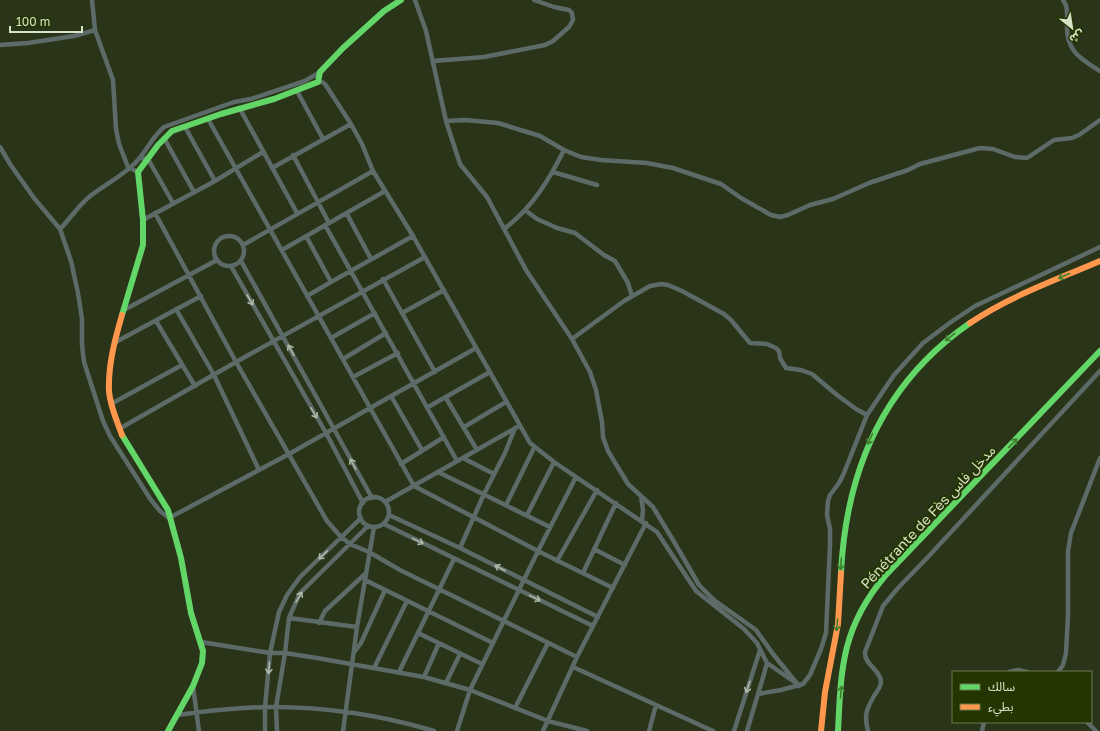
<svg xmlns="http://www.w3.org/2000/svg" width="1100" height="731" font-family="'Golos Text','Noto Sans Arabic',sans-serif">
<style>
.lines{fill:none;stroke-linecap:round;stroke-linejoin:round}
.street{stroke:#5d6b68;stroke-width:4.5}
.fast{stroke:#63d668;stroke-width:6}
.slow{stroke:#ff974d;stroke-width:6}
.oneway{stroke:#407d2f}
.oneway2{stroke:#acb9a6}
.labels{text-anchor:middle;stroke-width:4;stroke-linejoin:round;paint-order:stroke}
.street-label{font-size:14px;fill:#d7e3c8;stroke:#243501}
</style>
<rect width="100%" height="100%" fill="#2a3418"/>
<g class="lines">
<path class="street" d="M 415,0 L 426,31 L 446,121 L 460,164 L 487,197 L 526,270 L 572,339 L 590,372 L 596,390 L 602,422 L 603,437 L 608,451 L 628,484 L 653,507 L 673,540 L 699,585 L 714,600 L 756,630 L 773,654 L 799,686
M 1063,0 C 1068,7 1067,12 1067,21 C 1065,49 1078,58 1100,71
M 95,30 L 113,80 L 116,129 L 119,144 L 128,167 L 138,172
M 0,45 L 28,43 L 74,36 L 95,30 L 92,0
M 433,61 L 484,57 L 545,45 L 553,41 L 569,27 L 573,20 L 572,13 L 569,10 L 554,7 L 534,0
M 318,82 L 322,82 L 325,84 L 351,124 L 362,144 L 373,171 L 413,236 L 530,443 L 554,462 L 657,532 L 696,591 L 744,629 L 757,643 L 767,663 L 796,683
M 297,91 L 323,139
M 240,109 L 297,213
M 208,119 L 414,486 L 538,551 L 613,588
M 446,121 L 465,120 L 498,123 L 540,136 L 564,150 L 581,157 L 601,160 L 647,163 L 673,168 L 721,184 L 741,198 L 771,215 L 780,217 L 788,215 L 810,205 L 833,199 L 869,183 L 908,170 L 920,164 L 980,148 L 993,149 L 1015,157 L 1027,158 L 1054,140 L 1072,138 L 1079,135 L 1100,120
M 185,127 L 215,181
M 164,138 L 194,192
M 0,147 L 10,164 L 34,198 L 60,229 L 71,261 L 78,293 L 82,319 L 82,345 L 84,362 L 103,421 L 110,436 L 151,500 L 160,511 L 169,518 L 289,454 L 476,348
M 293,155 L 329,223
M 140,158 L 148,159 L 173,203
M 272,168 L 351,124
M 553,172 L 597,185
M 525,210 L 537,219 L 557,228 L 575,233 L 604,255 L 615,261 L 628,283 L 632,296
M 155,213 L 236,362 L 327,521 L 341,537 L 350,544 L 369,552 L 400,570 L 577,657
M 347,214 L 371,259
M 143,220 L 215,181 L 263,152
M 325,225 L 457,461
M 60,229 C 70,219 78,206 89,197 C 104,185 121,177 134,164 C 146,153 151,138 164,127 L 234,102 L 251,99 L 305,81 L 320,72
M 504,229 C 532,208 549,180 564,150
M214 251a15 15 0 1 1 30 0a15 15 0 1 1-30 0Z
M 306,236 L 331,282 L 413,236
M 243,245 L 373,171
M 282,250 L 385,191
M 241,261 L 334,429 L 372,498
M 231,266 L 326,433 L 363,503
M 383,279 L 435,372
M 307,296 L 331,282
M 176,309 L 214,375 L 259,470
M 124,310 L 217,260
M 402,313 L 444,290
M 156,321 L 195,386
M 331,338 L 375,313
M 572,339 L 624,301 L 650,286 L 661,284 L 668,285 L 682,291 L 724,314 L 731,320 L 750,343 L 767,344 L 776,348 L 779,351 L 780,358 L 786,368 L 801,370 L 812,374 L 837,395 L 856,409 L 867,415
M 114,343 L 201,296
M 343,359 L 386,333
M 353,377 L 398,353
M 391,396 L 422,450
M 446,398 L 477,450
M 111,404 L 182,365
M 428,407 L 490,372
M 464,427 L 506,402
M 119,429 L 236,362 L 425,257
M 463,458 L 494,474
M 401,464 L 444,437
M 438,472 L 550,527
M 641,496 L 643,510 L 642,520
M359 512a15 15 0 1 1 30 0a15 15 0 1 1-30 0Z
M 385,502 L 519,426
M 506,505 L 534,448
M 389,515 L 460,548 L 598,617
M 527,515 L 554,462
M 384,524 L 593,626
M 460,548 L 484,494 L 505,453 L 515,428
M 594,549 L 625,565
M 557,561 L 597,490
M 583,573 L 616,503
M 365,580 L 493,643
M 289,618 L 357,627
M 319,623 L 325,611 L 365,574
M 418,633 L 482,664
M 201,642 L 270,653 L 285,653 L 317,658 L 424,677 L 470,690 L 548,721 L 587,731
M 355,651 L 361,643 L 385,590
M 573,667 L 713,731
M 374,668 L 407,601
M 399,672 L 454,559
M 1009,672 L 1018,670 L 1027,672
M 1058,672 L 1063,665 L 1066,653 L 1068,616 L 1068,551 L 1071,533 L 1100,458
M 424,677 L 439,643
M 446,683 L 460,654
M 193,686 L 199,731
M 758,694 L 781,690 L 803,684 L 810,675 L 821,649 L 826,633 L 830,545 L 830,529 L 827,515 L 828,501 L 830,495 L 839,483 L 844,473 L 867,415 L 894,375 L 923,343 L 951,322 L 975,306 L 1100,247
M 515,708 L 548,643
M 177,715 C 208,711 240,707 271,707 C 327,707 381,715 434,731
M 1087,722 L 1096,731
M 265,731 L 265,707 L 270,653 L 279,612 L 287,595 L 300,577 L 361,518
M 277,731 L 276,707 L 285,653 L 289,618 L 300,593 L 368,526
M 343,731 L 357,627 L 374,527
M 457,731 L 470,690 L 538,551 L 576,477
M 543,731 L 577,657 L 646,523
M 649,731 L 656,705
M 734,731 L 760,650
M 747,731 L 764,674 L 767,663
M 868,731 C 864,715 866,710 874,696 C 877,691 881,687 881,682 C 881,670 864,665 865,652 L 883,606 L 898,588 L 927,558 L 1100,371
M 982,731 L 984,722"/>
<path class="fast" d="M 122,315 L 143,245 L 143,220 L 138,172 L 158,145 L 172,131 L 221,114 L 274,99 L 318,82 L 320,72 L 343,48 L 384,11 L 401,0
M 122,435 L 168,510 L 181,558 L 191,613 L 203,651 L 202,663 L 193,686 L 168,731
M 841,573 C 846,470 883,383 970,323
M 838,731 C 841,668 842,627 885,576 L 1100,351"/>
<path class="slow" d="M 970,323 C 1010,296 1056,280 1100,261
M 122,435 C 117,421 110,406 109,391 C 108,365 115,339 122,315
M 821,731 L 825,692 L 838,624 L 841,573"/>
</g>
<defs><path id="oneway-shaft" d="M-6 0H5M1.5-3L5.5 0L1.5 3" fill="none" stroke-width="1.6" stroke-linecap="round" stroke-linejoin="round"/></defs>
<g class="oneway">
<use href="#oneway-shaft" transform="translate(1064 276) rotate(156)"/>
<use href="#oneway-shaft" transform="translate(950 337) rotate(142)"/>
<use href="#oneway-shaft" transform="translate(870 439) rotate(115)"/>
<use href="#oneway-shaft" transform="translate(1013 443) rotate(-47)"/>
<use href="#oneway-shaft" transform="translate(841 564) rotate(94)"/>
<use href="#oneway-shaft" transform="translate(837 625) rotate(96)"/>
<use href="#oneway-shaft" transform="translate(841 692) rotate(-85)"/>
</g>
<g class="oneway2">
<use href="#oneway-shaft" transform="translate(250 300) rotate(61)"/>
<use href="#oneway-shaft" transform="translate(291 350) rotate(-119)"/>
<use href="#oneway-shaft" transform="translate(314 413) rotate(60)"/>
<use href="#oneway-shaft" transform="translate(353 464) rotate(-118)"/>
<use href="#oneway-shaft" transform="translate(418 541) rotate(26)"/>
<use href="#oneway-shaft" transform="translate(323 555) rotate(136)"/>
<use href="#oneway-shaft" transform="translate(500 568) rotate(-153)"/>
<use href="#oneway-shaft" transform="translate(299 597) rotate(-59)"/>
<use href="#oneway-shaft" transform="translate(535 598) rotate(26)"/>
<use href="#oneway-shaft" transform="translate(269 668) rotate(95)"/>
<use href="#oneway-shaft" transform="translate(748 687) rotate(108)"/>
</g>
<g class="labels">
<g class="street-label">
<text transform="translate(928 517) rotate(-47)" y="5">Pénétrante de Fès مدخل فاس</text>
</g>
</g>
<rect x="952" y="671" width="140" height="52" fill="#243501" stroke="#6c7b51"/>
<rect x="960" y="684" width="20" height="6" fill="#63d668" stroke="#6c7b51"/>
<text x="988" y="691" font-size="12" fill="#d7e3c8">سالك</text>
<rect x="960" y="704" width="20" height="6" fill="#ff974d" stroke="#6c7b51"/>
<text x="988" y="711" font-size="12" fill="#d7e3c8">بطيء</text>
<g transform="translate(1072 28) rotate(150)" stroke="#243501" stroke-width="3" paint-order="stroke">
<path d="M0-3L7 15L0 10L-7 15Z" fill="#d7e3c8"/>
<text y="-6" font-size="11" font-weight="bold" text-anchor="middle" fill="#d7e3c8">ش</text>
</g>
<path d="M10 26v6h72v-6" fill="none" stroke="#d7e3c8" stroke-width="2"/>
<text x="16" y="26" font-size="12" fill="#d7e3c8" stroke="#243501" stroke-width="3" paint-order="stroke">100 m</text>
</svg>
